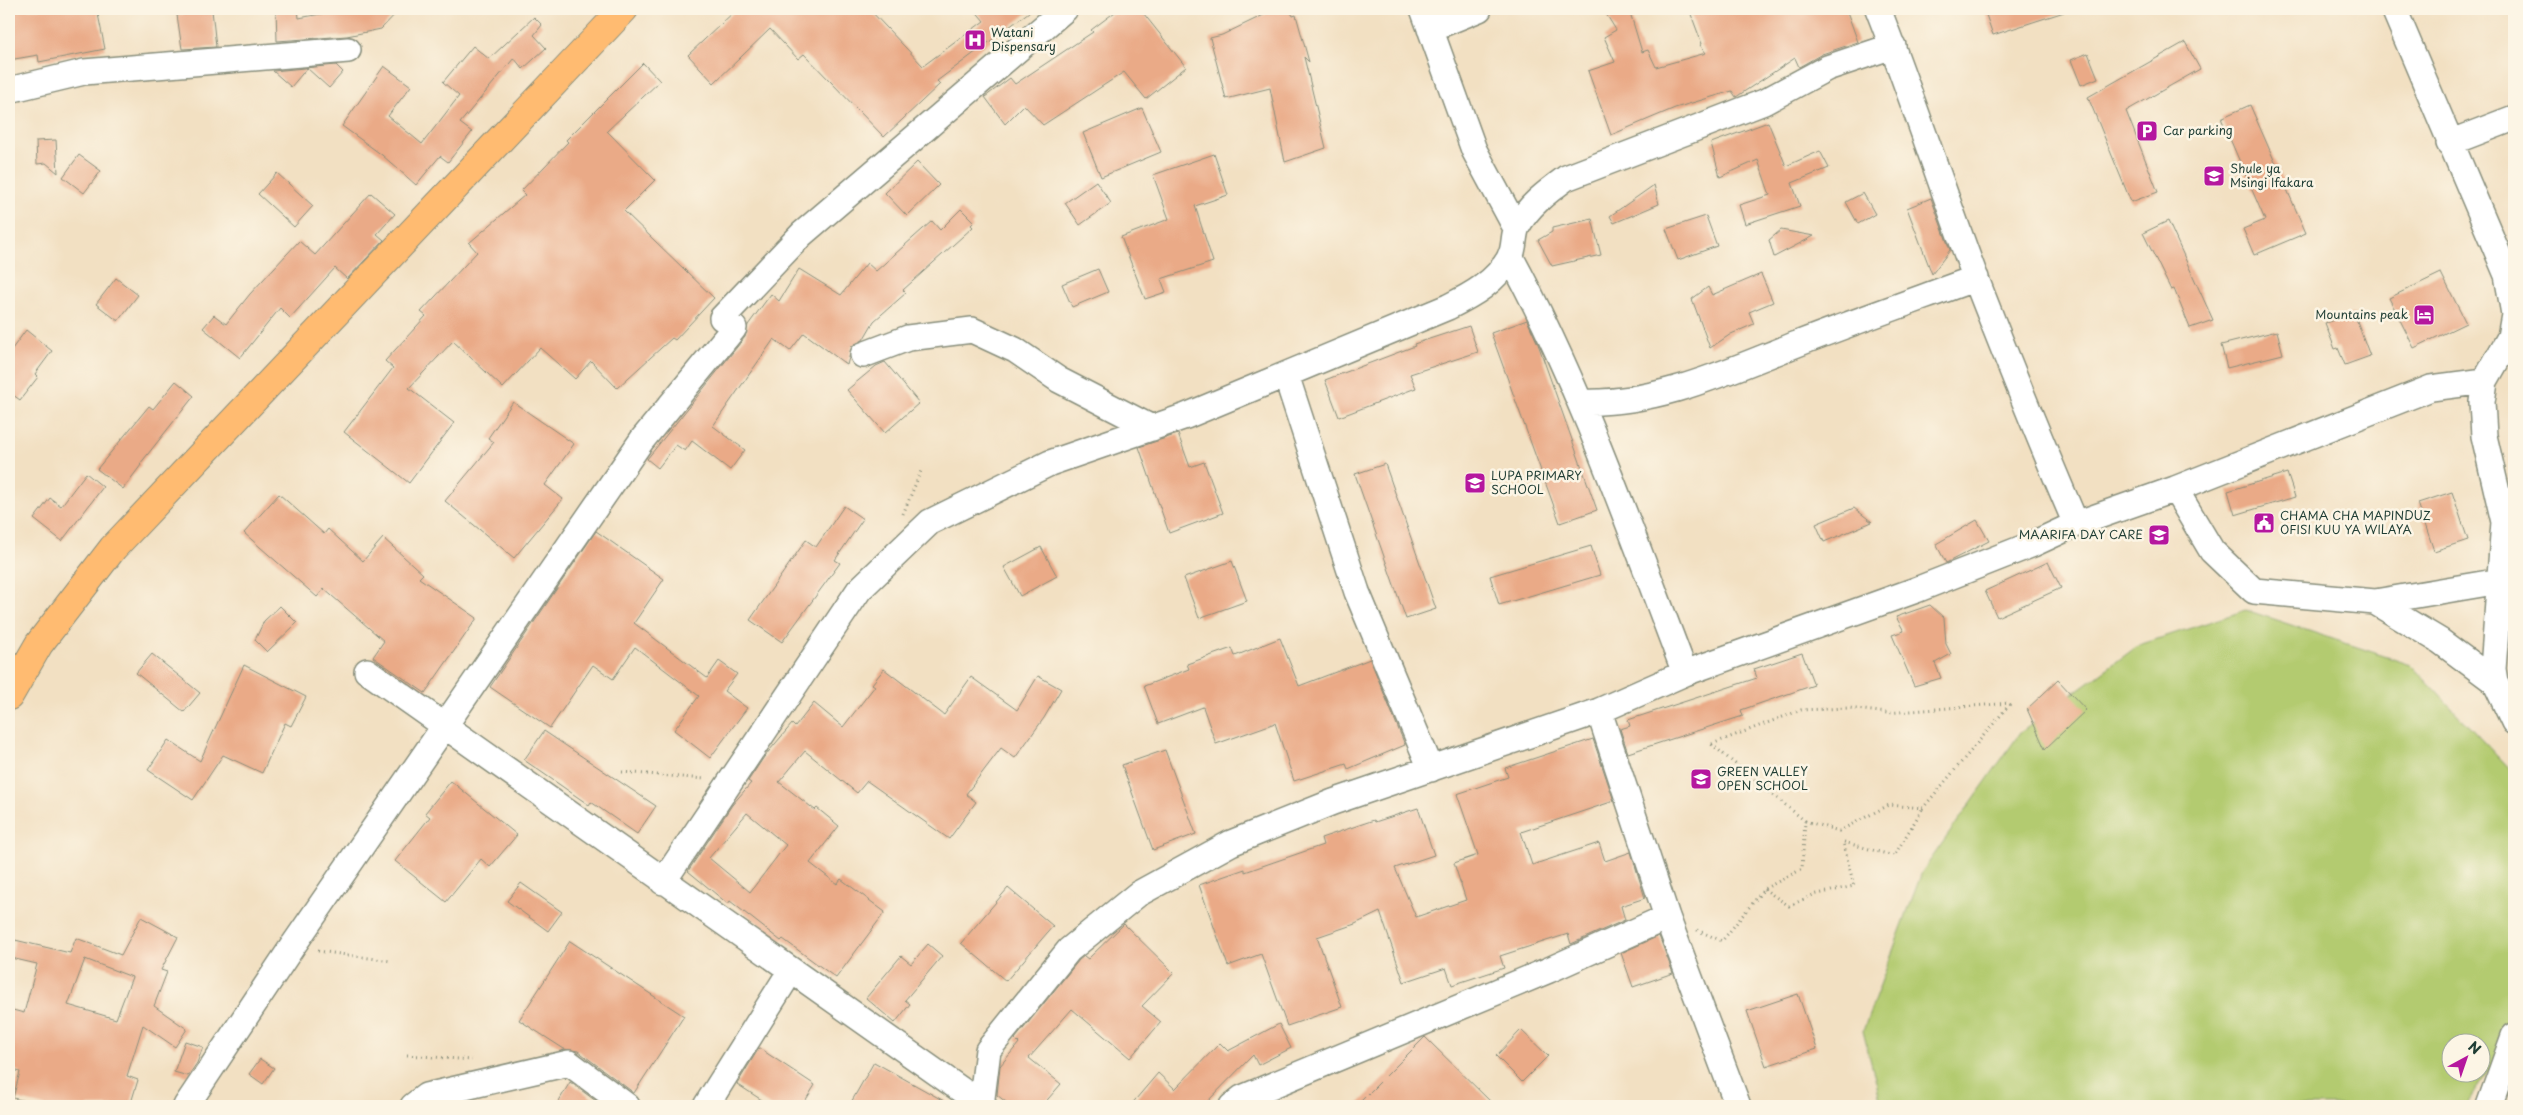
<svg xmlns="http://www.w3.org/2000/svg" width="2523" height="1115" font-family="'Playpen Sans',sans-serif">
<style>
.green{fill:#b3cb70;stroke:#698452;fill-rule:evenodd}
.building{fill:#eaaa87;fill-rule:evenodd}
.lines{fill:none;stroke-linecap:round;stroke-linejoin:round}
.minor-casing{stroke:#888e7b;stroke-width:28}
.major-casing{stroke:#888e7b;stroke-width:30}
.path{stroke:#888e7b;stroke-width:3;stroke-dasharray:1 4;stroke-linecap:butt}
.minor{stroke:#fff;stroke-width:25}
.major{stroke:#ffbb71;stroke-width:28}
.labels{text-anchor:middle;stroke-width:5;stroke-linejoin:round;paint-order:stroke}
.poi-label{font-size:12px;fill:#1f3d34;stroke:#fcf5e5;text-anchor:start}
</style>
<rect width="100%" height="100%" fill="#fcf5e5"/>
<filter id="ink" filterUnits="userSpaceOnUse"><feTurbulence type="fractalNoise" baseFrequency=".02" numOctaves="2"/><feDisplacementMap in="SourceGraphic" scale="10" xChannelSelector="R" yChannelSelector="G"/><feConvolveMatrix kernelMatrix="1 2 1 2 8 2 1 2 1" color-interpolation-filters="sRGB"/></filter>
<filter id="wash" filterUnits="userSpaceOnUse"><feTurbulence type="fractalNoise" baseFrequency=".0096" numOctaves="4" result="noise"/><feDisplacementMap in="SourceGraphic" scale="20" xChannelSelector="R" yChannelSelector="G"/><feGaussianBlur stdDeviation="1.12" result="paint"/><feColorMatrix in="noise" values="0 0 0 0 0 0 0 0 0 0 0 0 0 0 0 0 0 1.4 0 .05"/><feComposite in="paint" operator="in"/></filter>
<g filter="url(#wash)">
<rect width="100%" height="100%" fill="#f2e0c2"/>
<path class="green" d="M 2246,610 L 2411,665 L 2514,774 L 2514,1028 L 2512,1036 L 2465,1106 L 1882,1106 L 1863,1031 L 1922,872 L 2020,733 L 2139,645 ZM 2450,1042 L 2480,1042 L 2480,1072 L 2450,1072 Z"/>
<g id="blocks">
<path class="building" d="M 9,9 L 97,9 L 105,49 L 39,62 L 38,55 L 9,60 Z
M 276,9 L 298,9 L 299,18 L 347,9 L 400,9 L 381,29 L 347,36 L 277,41 Z
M 737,9 L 869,9 L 923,66 L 984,21 L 974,9 L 1033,9 L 937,81 L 940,84 L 884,137 L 804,54 L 798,59 L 770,29 L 714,83 L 688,55 Z
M 1119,9 L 1140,9 L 1186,67 L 1146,99 L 1124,72 L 1043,125 L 1024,105 L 1005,124 L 985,97 L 1010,78 L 1015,84 L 1093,32 L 1091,30 Z
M 1276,9 L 1289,9 L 1293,16 L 1296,15 L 1309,62 L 1304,57 L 1326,148 L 1285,162 L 1270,88 L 1226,99 L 1210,38 L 1222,35 Z
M 1603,9 L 1629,9 L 1642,52 L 1648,50 L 1656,67 L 1706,53 L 1700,45 L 1702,44 L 1689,9 L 1846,9 L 1858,42 L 1822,54 L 1799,67 L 1795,58 L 1736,97 L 1732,91 L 1675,108 L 1611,135 L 1588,71 L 1615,62 L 1604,37 L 1616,30 Z
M 1984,9 L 2063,9 L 2064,12 L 1993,35 Z
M 212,10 L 216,47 L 182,49 L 177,15 Z
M 534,17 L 542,25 L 534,35 L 546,48 L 523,69 L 514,58 L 460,123 L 472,132 L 448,162 L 440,156 L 416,185 L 382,155 L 342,126 L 384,66 L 411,86 L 388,116 L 422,144 L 459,96 L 443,82 L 473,46 L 489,59 Z
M 2185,42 L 2200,69 L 2126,111 L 2158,192 L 2131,202 L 2088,97 Z
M 2088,53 L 2098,78 L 2081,85 L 2071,60 Z
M 643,63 L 660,81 L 607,131 L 655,180 L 624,211 L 714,298 L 675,340 L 672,338 L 617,388 L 591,361 L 575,379 L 540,348 L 503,388 L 453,341 L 409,388 L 454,423 L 409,483 L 344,432 L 393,368 L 385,361 L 426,316 L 421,312 L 477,252 L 469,243 L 525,195 L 521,191 L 568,142 L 566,140 Z
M 336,65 L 343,72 L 329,88 L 307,68 L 291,87 L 273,71 Z
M 2250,105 L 2306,233 L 2254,255 L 2243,229 L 2265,220 L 2221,118 Z
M 1142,108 L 1161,152 L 1101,177 L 1083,133 Z
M 1768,122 L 1786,166 L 1820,151 L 1829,168 L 1792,183 L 1800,206 L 1745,224 L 1739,205 L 1770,195 L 1758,160 L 1720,177 L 1711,143 Z
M 56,140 L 58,173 L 46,163 L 37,164 L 36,141 Z
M 1214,154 L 1228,195 L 1195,206 L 1213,262 L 1161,279 L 1166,292 L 1145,299 L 1121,237 L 1169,219 L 1153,175 Z
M 79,155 L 101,171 L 84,193 L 63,177 Z
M 917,162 L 939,185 L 907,216 L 885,193 Z
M 277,173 L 313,206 L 294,227 L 258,194 Z
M 1096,181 L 1111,203 L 1080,225 L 1065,203 Z
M 1654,185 L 1659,204 L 1614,223 L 1610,216 Z
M 371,193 L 395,214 L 377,234 L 384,240 L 347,279 L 335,268 L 290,318 L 280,308 L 240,358 L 203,328 L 214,315 L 226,324 L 250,294 L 299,241 L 315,255 Z
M 1863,193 L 1875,214 L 1858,224 L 1846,202 Z
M 1931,198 L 1950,250 L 1932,274 L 1907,208 Z
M 961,209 L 974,222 L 971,225 L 973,227 L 903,290 L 906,293 L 874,321 L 863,340 L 852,346 L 847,365 L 804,333 L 790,351 L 774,339 L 713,426 L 745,450 L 730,470 L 692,441 L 685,451 L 676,445 L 658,468 L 647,459 L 745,337 L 748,325 L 771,294 L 779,301 L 799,269 L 841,295 L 867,263 L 876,271 L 932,221 L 940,230 Z
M 1706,216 L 1717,246 L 1678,260 L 1666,229 Z
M 1592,219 L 1601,255 L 1552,266 L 1538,240 L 1552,232 L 1552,228 Z
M 2168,221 L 2213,320 L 2190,328 L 2174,289 L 2171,290 L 2143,233 Z
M 1781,230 L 1814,236 L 1774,257 L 1769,240 Z
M 1098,269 L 1108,292 L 1072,307 L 1062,284 Z
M 2441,273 L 2466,323 L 2414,348 L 2389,298 Z
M 1761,274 L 1773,302 L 1749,312 L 1754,324 L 1731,334 L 1710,348 L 1692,299 L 1708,287 L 1712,295 Z
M 116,278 L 138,295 L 118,321 L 96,304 Z
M 2354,313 L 2370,356 L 2345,365 L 2338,348 L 2335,349 L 2325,323 Z
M 1527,320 L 1538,344 L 1597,510 L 1560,523 L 1491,333 Z
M 1469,326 L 1478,352 L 1410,374 L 1416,388 L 1339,417 L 1325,380 L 1415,346 L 1414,344 Z
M 26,330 L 52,351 L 35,374 L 38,377 L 20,400 L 9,392 L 9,353 Z
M 2277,331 L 2283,354 L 2227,368 L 2221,345 Z
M 885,362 L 919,403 L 885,433 L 847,390 L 876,366 Z
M 176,381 L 194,396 L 140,464 L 141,465 L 123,489 L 97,469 L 149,406 L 153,409 Z
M 513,402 L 574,444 L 545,485 L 563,499 L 514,558 L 445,501 L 494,442 L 488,438 Z
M 1178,434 L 1190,467 L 1204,462 L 1223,513 L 1169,533 L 1139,447 Z
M 1385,464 L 1436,609 L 1406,619 L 1355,474 Z
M 86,473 L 103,487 L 62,541 L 34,519 L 50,498 L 61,506 Z
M 2287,473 L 2295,497 L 2235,515 L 2228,491 Z
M 2452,492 L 2468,540 L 2434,551 L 2418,503 Z
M 279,494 L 324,534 L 328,529 L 363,561 L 383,538 L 423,574 L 419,578 L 477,618 L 425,693 L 373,657 L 384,641 L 324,589 L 317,597 L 244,533 Z
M 844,506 L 863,519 L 835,560 L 840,563 L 782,642 L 750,620 L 806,540 L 816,547 Z
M 1854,508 L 1872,522 L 1824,542 L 1816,524 Z
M 1977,520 L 1989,541 L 1946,563 L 1936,544 Z
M 596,531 L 664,579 L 634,623 L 707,678 L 719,661 L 737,674 L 724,691 L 747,708 L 710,758 L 674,730 L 699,696 L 635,647 L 613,679 L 593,665 L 550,728 L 490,687 Z
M 1591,546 L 1600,575 L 1499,605 L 1490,576 Z
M 1041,547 L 1057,576 L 1020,596 L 1004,567 Z
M 1232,561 L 1247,601 L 1199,618 L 1184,578 Z
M 2048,562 L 2061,588 L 1997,617 L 1985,591 Z
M 1930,605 L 1944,618 L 1946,644 L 1951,654 L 1935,663 L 1941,678 L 1914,686 L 1892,635 L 1904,631 L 1896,617 Z
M 280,606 L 297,623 L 267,652 L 255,640 L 264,621 Z
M 1280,638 L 1299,686 L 1370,659 L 1405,745 L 1348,769 L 1346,764 L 1294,781 L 1275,723 L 1216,744 L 1203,707 L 1158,724 L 1144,686 L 1189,669 L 1187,664 L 1232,648 L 1235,656 Z
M 1802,653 L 1814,685 L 1741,710 L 1743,716 L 1628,753 L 1620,729 L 1630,726 L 1628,720 L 1757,678 L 1754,669 Z
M 152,654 L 200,693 L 184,712 L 136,673 Z
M 244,665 L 306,697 L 291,726 L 285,723 L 262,773 L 223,755 L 193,800 L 148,770 L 168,740 L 200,761 Z
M 884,669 L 944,715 L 971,677 L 1017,710 L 1038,676 L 1061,689 L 1044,718 L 1015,758 L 1001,748 L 966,794 L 976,802 L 949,839 L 867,781 L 857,793 L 805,751 L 779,782 L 815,810 L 817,808 L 839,826 L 810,863 L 837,884 L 841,879 L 885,912 L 836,978 L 783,939 L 781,941 L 730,901 L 728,904 L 688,871 L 732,805 L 751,783 L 748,781 L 764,757 L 792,724 L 795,727 L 814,703 L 843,727 L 875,686 L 872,684 ZM 747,813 L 786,845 L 750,892 L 709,858 Z
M 2058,680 L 2086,710 L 2045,749 L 2027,709 Z
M 544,731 L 656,806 L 637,834 L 591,802 L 589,805 L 524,760 Z
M 1593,739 L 1614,801 L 1521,832 L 1532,865 L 1599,843 L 1605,861 L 1631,852 L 1645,898 L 1621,906 L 1625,920 L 1571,944 L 1568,934 L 1500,956 L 1504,968 L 1452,985 L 1446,968 L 1404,982 L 1380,912 L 1355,924 L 1317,937 L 1342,1007 L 1287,1026 L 1261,954 L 1228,966 L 1199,885 L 1245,869 L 1245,872 L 1323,845 L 1321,838 L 1374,820 L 1375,822 L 1418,808 L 1434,855 L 1395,868 L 1416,917 L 1466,900 L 1454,863 L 1478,855 L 1457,794 L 1508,777 L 1505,768 Z
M 1165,750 L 1196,834 L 1153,850 L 1122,765 Z
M 451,781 L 517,835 L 490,867 L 481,859 L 446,902 L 395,861 L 430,817 L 425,813 Z
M 521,883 L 562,912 L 548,931 L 507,901 Z
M 1008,888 L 1053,926 L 1006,981 L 961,943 Z
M 141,917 L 178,937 L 161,970 L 167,972 L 154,1006 L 187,1029 L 175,1047 L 143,1025 L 127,1076 L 138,1080 L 130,1106 L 44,1106 L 13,1098 L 20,1072 L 9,1068 L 9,1009 L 24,1013 L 37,964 L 11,958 L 15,940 L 70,953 L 76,938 L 121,955 ZM 85,959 L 132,977 L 116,1019 L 68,1005 Z
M 1124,924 L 1174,973 L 1142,1006 L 1161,1022 L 1130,1058 L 1072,1009 L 1029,1058 L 1061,1084 L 1042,1106 L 1011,1106 L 997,1095 L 1000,1066 L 1019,1043 L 1015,1039 L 1079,960 L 1084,956 L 1088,959 Z
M 1659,936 L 1673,973 L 1633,987 L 1621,953 Z
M 570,941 L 684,1016 L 634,1093 L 578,1051 L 564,1049 L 519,1020 Z
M 928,944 L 942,956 L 905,1000 L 910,1004 L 895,1023 L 866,998 L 901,956 L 911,964 Z
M 1798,994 L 1817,1049 L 1766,1066 L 1747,1011 Z
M 1279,1024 L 1291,1048 L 1258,1065 L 1253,1055 L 1203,1106 L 1130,1106 L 1158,1073 L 1175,1089 L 1220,1043 L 1228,1051 Z
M 1521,1030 L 1548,1056 L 1522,1082 L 1496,1056 Z
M 1425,1037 L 1495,1106 L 1356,1106 Z
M 185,1041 L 203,1047 L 197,1063 L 188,1076 L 174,1072 Z
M 759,1048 L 815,1085 L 802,1106 L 771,1106 L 737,1084 Z
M 260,1059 L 274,1068 L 263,1084 L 249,1074 Z
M 874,1062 L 953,1106 L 849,1106 Z
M 570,1082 L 600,1104 L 598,1106 L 556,1106 Z"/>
</g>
</g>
<g filter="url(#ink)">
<use href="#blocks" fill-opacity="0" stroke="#888e7b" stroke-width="1"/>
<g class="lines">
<g class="minor-casing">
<path id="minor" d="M 1423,9 L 1474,150 L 1516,228
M 1878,9 C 1913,98 1942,189 1976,279 C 2008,361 2041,443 2076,524
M 2394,9 L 2507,275 L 2514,314
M 1430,29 L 1479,9
M 9,90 L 84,72 L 348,50
M 2449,143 L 2514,118
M 1510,256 C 1582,389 1631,532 1685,673
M 2514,315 L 2510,337 L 2485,381 L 2482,402 L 2484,436 L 2504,522 L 2493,669 L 2495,682 L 2514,722
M 722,318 L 802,234 L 1065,9
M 863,355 L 908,338 L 972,330 L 1015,350 L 1059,380 L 1152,428
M 1286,375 L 1357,592 L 1431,769
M 1581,402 C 1657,405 1728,371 1797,344 C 1856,321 1916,300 1976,278
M 2175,489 L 2212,551 L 2254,591 L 2375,602 L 2500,581 L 2514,571
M 2375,602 L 2440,641 L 2495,682
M 367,671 L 984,1106
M 1599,711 L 1667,917 L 1738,1106
M 663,882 L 859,590 L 930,522 L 1050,463 L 1186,416 L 1448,307 C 1472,295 1496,282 1510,257 C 1515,248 1513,236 1517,227 C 1528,206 1547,192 1566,178 L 1764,102 L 1827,68 L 1893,46
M 186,1106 L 292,947 L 642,440 L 734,328
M 413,1106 L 426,1096 L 569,1063 L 627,1106
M 706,1106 L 790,972
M 981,1106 L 988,1050 L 1069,950 L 1138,894 L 1231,843 L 1333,802 L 1599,711 L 1685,673 L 1916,590 L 2033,544 L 2076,524 L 2175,489 L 2431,388 L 2485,381
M 1232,1106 L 1242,1098 L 1549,970 L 1667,917
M 2489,1106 L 2514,1036"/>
</g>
<g class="major-casing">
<path id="major" d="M 9,696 L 39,644 L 113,548 L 624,9"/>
</g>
<path class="path" d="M 903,514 L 921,471
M 1712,744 L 1801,710 L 1849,708 L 1887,713 L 2010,703
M 622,772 L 705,779
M 1805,821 L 1839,831 L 1889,805 L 1923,808 L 2010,704
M 1844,842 L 1894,856 L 1923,808
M 1764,889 L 1789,906 L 1813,895 L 1854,886 L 1843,842
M 1697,930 L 1722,941 L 1764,889 L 1802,869 L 1805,821 L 1711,744
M 318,951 L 391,961
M 407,1055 L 472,1060"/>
<use href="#minor" class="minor"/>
<use href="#major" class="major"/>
</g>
</g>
<defs>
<g id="hospital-square" transform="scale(1.125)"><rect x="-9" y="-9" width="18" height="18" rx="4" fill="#b5179e" stroke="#fcf5e5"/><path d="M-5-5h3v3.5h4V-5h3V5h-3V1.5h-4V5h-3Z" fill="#fff"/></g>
<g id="parking-square" transform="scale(1.125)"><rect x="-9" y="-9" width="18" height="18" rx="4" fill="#b5179e" stroke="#fcf5e5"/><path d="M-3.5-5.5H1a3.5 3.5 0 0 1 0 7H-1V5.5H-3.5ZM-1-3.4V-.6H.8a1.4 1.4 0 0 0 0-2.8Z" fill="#fff"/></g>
<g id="school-square" transform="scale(1.125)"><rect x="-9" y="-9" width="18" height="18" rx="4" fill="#b5179e" stroke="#fcf5e5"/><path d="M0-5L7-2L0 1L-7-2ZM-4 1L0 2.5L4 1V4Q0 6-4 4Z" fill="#fff"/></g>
<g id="hotel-square" transform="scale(1.125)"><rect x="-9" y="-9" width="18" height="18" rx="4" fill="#b5179e" stroke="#fcf5e5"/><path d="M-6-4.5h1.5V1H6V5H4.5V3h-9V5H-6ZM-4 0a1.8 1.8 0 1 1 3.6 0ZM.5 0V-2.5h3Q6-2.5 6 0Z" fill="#fff"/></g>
<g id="civic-square" transform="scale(1.125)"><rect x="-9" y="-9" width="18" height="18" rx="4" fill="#b5179e" stroke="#fcf5e5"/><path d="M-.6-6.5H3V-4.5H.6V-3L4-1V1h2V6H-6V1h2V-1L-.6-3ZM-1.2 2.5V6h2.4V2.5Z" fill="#fff"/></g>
</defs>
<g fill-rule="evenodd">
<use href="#hospital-square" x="975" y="40"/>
<use href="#parking-square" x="2147" y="131"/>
<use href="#school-square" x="2214" y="176"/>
<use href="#hotel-square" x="2424" y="315"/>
<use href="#school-square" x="1475" y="483"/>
<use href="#civic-square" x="2264" y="523"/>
<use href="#school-square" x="2159" y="535"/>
<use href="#school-square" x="1701" y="779"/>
</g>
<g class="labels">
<g class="poi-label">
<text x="991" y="37">Watani<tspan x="991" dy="14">Dispensary</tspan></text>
<text x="2163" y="135">Car parking</text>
<text x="2230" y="173">Shule ya<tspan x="2230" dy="14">Msingi Ifakara</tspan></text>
<text x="2408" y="319" text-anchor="end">Mountains peak</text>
<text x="1491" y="480">LUPA PRIMARY<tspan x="1491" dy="14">SCHOOL</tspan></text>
<text x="2280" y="520">CHAMA CHA MAPINDUZ<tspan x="2280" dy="14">OFISI KUU YA WILAYA</tspan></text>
<text x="2143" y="539" text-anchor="end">MAARIFA DAY CARE</text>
<text x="1717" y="776">GREEN VALLEY<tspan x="1717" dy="14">OPEN SCHOOL</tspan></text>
</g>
</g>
<rect width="2523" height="1115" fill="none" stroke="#fcf5e5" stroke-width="30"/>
<g transform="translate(2466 1058) rotate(40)"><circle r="24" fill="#fcf5e5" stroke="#a4ab9e"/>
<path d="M0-4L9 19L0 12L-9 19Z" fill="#b5179e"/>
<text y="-8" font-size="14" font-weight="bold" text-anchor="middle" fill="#1f3d34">N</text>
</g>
</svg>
